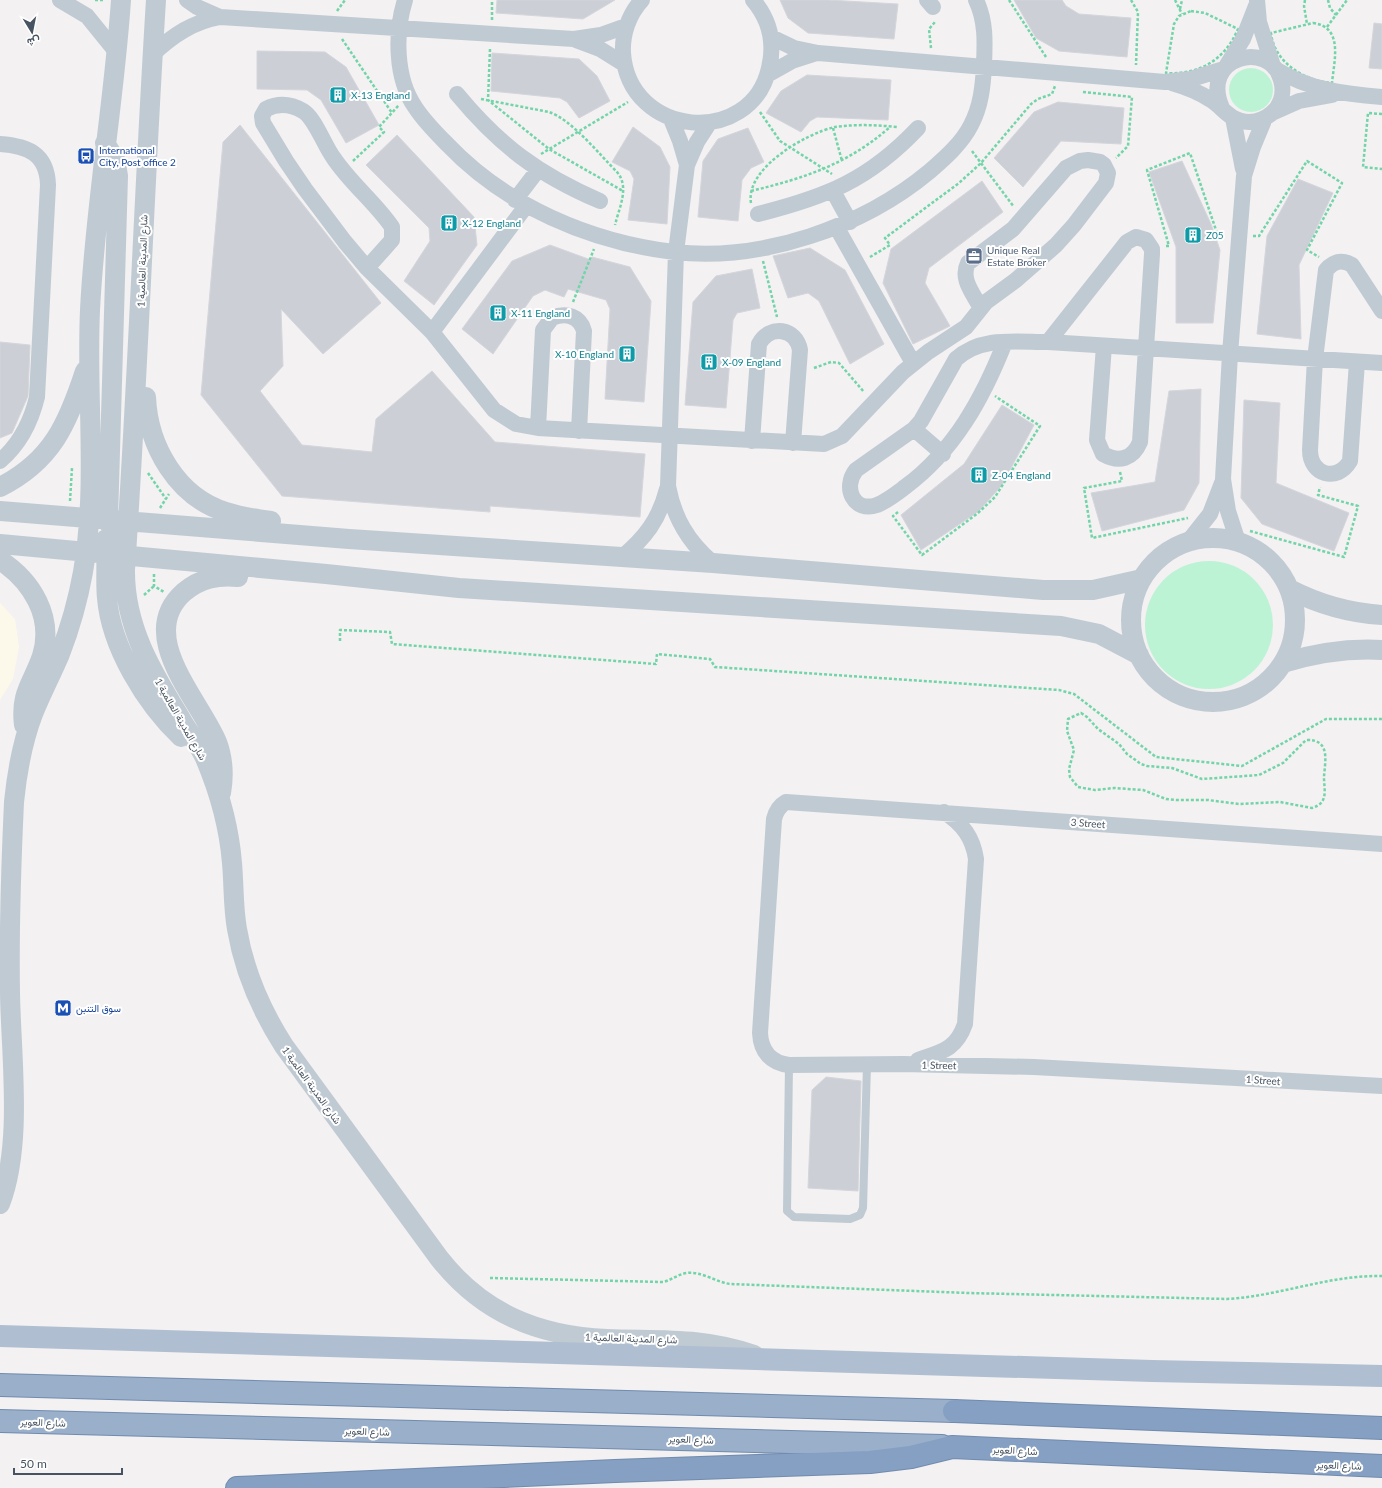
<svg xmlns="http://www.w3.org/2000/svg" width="1382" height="1488" font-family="Lato,Vazirmatn,sans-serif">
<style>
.commercial{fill:#fdf9ea}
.green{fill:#bdf3d5}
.building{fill:#cccfd6;stroke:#d4d6dc}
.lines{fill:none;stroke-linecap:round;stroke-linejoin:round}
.trunk-casing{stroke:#708bae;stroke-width:24}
.motorway-casing{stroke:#708bae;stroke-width:24}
.path{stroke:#72d4a9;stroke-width:2.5;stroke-dasharray:3 2;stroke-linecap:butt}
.service{stroke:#c0cad3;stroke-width:8}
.minor{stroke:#c0cad3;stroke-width:16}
.tertiary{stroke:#c0cad3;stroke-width:20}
.primary{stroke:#afbed1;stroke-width:22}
.trunk{stroke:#9aafca;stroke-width:22}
.motorway{stroke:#85a0c2;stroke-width:22}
.labels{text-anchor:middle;stroke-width:4;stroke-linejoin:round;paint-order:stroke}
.culture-label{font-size:10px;fill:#0d838f;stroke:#fff;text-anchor:start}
.transit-label{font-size:10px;fill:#164399;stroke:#fff;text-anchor:start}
.service-label{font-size:10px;fill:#4e5e75;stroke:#fff;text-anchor:start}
.street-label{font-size:10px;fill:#475360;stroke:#fff}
</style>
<rect width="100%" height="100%" fill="#f3f1f1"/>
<path class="commercial" d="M 0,603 L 15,619 L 19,647 L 13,679 L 0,700 Z"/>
<path class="green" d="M1229 90a22 22 0 1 1 44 0a22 22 0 1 1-44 0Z
M1145 625a64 64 0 1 1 128 0a64 64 0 1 1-128 0Z"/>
<path class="building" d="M 497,0 L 615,0 L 583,19 L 496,13 Z
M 780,0 L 828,0 L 898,4 L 894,39 L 808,33 L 788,18 Z
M 1014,0 L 1062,0 L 1066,6 L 1079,14 L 1131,18 L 1127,57 L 1059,51 L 1036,38 Z
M 1374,23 L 1382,24 L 1382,69 L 1369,68 Z
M 257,51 L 325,52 L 346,67 L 379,125 L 346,143 L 321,100 L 307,90 L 257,89 Z
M 492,53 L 579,59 L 597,76 L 610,101 L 579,118 L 567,102 L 560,98 L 491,91 Z
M 807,75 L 891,80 L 888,120 L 817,117 L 810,121 L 801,132 L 766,113 L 781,91 Z
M 1058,102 L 1124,108 L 1121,144 L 1061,141 L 1023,187 L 994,158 L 1034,112 Z
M 240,125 L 381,303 L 323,354 L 281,309 L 283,366 L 260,391 L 302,445 L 372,452 L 376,419 L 432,371 L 495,442 L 645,454 L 640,517 L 490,506 L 490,512 L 282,496 L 201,395 L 223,142 Z
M 633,127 L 660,147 L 670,167 L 667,224 L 628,220 L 634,179 L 630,171 L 612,162 Z
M 748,128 L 764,162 L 751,168 L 742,180 L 738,221 L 698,217 L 703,161 L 718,139 Z
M 397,135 L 474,217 L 477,245 L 434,305 L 404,281 L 430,241 L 429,228 L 366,165 Z
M 1182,161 L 1211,224 L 1220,250 L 1213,323 L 1176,323 L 1176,247 L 1149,172 Z
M 1298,179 L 1333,193 L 1299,265 L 1301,339 L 1257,334 L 1267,236 Z
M 982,181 L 1003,212 L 929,268 L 925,283 L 950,326 L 913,344 L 883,283 L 891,249 Z
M 550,245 L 591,260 L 592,257 L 630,267 L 651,301 L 644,402 L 605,399 L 610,309 L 606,300 L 568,289 L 564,297 L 545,290 L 533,296 L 493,354 L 462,329 L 512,261 Z
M 810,248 L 845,270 L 884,344 L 850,364 L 819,301 L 808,293 L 788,298 L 773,256 Z
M 752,269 L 760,308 L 737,313 L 733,320 L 726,408 L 685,405 L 693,302 L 716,276 Z
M 0,342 L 30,345 L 28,396 L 25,403 L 12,433 L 0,438 Z
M 1201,389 L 1199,483 L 1184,510 L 1102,531 L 1091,493 L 1155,482 L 1169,391 Z
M 1244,400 L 1280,403 L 1276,483 L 1349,513 L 1334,551 L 1262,524 L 1241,498 Z
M 1002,405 L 1034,425 L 1002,485 L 979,511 L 921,550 L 901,515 L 964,464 Z
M 826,1077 L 861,1081 L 858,1191 L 808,1188 L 812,1090 Z"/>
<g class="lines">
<g class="trunk-casing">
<path id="trunk" d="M 0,1385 L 954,1411
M 0,1421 L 942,1446"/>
</g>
<g class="motorway-casing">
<path id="motorway" d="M 954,1411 L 1382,1428
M 237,1488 L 615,1471 L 870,1462 L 911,1457 L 952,1447 L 1382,1466"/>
</g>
<path class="path" d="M 95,0 L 103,0
M 1009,0 L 1046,57
M 1131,0 L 1138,12 L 1136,65
M 1175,0 L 1182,14
M 1305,0 L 1304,6 L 1307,24
M 1328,0 L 1330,8 L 1336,15
M 1180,9 L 1182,0
M 337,11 L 345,0
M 1191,11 L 1205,13 L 1238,29 C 1225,60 1199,75 1166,73 L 1174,24 L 1179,16 Z
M 492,20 L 492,0
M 1313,23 C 1344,27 1334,61 1332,83 C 1304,81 1274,62 1271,33 Z
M 1327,27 L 1347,0
M 342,39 L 392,113
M 931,48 L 929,29 L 935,22
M 490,49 L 488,100 L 549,149 L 623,191
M 1083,92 L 1132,97 L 1128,146 L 1116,158
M 481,99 L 549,112 C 571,119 600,155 617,172 C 630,187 619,208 615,225
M 760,112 L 780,141 L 832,174
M 1382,114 L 1368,113 L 1363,167 L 1382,169
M 833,128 L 842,161
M 972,151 L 1014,207
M 541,154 L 628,102
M 353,161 L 384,132 L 379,127 L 399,105
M 751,191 C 805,178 848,164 890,127
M 751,203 C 745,168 807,133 835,127 C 856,124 876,125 897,127
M 1253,236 L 1259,236 L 1307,161 L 1342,183 L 1307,250 L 1319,257
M 1166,246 L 1169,246 L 1147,170 L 1190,153 L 1218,236 L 1224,236
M 870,257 L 890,245 L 885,238 L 959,183 L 981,163 L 1031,104 L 1038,99 L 1052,94 L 1055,86
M 763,261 L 777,317
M 573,302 L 594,249
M 814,368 L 831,362 L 839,363 L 864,392
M 1120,472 L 1122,481 L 1084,488 L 1092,538 L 1188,518
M 148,473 L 166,499
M 70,501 L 72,468
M 160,508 L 169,494
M 898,512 L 893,516 L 922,555 L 978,513 L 995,497 L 1040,426 L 995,396
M 1250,531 L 1344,557 L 1358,506 L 1318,495 L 1320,487
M 154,574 L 154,586 L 164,592
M 144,595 L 154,586
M 340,641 L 340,630 L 390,632 L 392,644 L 656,664 L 657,654 L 710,659 L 715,667 L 1059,690 L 1074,694 L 1156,757 L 1242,766 L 1326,719 L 1382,719
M 1081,713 L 1087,717 L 1098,729 L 1119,744 L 1127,754 L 1141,764 L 1147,766 L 1172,768 L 1202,779 L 1259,775 L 1283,763 L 1306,740 C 1331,739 1325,761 1324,777 C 1324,790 1329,803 1312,808 L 1280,802 L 1239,804 L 1208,800 L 1176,800 L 1166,799 L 1143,790 L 1114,788 L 1095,790 L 1078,787 L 1070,777 L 1069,769 L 1074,750 L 1067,731 L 1068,719 Z
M 490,1278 L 663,1282 C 672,1280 678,1274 687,1273 C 701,1271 716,1282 730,1284 L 968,1293 L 1227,1299 C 1280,1296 1328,1275 1382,1276"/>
<path class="service" d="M 789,1065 L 787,1211 L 794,1217 L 850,1219 L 860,1215 L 863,1208 L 867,1064"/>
<path class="minor" d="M 60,0 L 87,16 L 117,53
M 187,0 L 197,7 L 220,17
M 405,0 C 395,32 395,78 415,107 C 424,121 436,133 447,144 C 506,206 590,242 674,252 C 762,262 863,227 930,171 C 945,158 962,143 971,125 C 981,106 983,86 984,65 C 985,42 986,21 976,0
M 642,0 C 629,14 622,34 623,53 C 629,138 751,148 769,68 C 775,43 770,20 753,0
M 927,0 L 933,7
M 1257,0 L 1259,22 L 1273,66
M 771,37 L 794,48 L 818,53 L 1165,82 L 1191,79 L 1224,69
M 576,40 L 600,49 L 624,64
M 153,54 C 173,35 193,22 220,17 L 574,39 L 601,35 L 626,26
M 1227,65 L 1243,39 L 1256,6
M 1277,70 C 1310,90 1345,94 1382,97
M 767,75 L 792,61 L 817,53
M 1172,83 C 1186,87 1199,92 1211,100 C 1219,105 1224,112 1232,117 C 1247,126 1265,122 1276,109 C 1282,101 1284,90 1281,80 C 1270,39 1199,56 1222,108
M 457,94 C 500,146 539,175 600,201
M 1272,113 L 1299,101 L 1332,95
M 1233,118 L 1243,169
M 671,119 L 680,141 L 687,165
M 710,122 L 697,142 L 687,165 L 676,252 L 668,486 C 674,518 688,542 713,563
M 0,144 C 27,146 47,153 48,185 L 37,397 C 31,422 20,444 0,461
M 833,191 L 850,222
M 515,200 L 538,170
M 758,214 C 826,197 869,180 918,128
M 837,228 L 913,363
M 367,268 L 392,240 L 392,227 C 375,202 350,183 333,157 C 324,145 315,118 303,111 C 291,104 278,103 266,109 L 262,116 L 263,123 L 286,161 L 305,189 L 345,242 L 367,268 L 432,332 L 494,410 L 516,424 L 538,428 L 824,444 L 842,436 L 903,372 L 928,352 L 966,327 L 986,302 L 1016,280 L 1056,245 L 1074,225 L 1106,183 L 1108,173 L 1104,165 L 1100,162 L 1088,160 L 1080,161 L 1066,168 L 1013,229 L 968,263 C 960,279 973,293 980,307
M 432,332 L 526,206
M 1005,342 C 983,398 954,451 905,487 C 897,493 887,501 877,505 C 854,513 842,488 856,470 L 914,429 L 921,421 L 956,359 C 981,336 1016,342 1048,342 L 1382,363
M 1048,342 L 1127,242 L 1136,237 L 1146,240 L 1152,249 L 1152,254 L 1140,442 C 1133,459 1119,463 1103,454 L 1097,440 L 1104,346
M 1357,362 L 1350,461 C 1337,483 1310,475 1310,450 L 1315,359 L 1326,270 C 1334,261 1341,259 1352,265 L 1382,311
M 538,428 L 543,330 L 552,318 C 566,312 580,316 584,331 L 579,431
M 914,429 L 943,454
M 752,441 L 759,344 C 770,324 796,328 800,350 L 793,443
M 1238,542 L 1228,511 L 1223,479 L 1230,354 L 1244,176 L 1253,147 L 1265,118
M 1187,543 L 1210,514 L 1222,483
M 621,558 C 645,538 659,520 667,489
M 1382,844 L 786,802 C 779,806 776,811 774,819 L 760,1033 C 761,1052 771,1063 789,1065 L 903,1064 L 1034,1067 L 1382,1086
M 918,1060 C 941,1052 956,1050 965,1024 L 976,859 C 973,838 963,824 944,812"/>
<path class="tertiary" d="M 156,0 C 144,189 138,379 125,569 C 124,626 152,672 181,719 C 188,732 199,744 205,758 C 219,791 229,826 232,863 C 234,885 233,907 237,929 C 244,971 261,1010 284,1046 L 439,1258 C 482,1313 538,1336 607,1339 C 660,1341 702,1337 754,1355
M 105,143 L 115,159 L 118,176 L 108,520 L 116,541 L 126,555
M 146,397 C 148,446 177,497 226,512 C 241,517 256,519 271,521
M 0,487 C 52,461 68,423 85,371
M 0,511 L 349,539 L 713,563 L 1043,590 L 1093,590 L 1142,579
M1131 620a82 82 0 1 1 164 0a82 82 0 1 1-164 0Z
M 105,540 C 108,559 105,579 107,598 C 111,647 146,704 181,737
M 0,544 L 326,574 L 459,588 L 1061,626 L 1099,634 L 1139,655
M 0,560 C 32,581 54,617 42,656 C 33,683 20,692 24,725
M 1289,589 C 1318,604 1350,613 1382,615
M 1283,663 C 1316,653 1348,648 1382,650
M 221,793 C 224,776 223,758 217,742 C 199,699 135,635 184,592 C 201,578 218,575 238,577
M 0,1204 C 23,1144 11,1057 10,993 C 9,929 11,866 14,802 C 17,772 22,743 33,714 C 41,694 51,675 60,654 C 70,628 78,600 83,572 C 98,485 86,397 90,310 C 95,206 114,104 121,0"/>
<path class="primary" d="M 0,1336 L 1152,1371 L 1382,1376"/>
<use href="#trunk" class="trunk"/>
<use href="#motorway" class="motorway"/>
</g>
<defs>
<g id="building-square" transform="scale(0.9)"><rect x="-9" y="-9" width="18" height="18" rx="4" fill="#0f9aa8" stroke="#fff"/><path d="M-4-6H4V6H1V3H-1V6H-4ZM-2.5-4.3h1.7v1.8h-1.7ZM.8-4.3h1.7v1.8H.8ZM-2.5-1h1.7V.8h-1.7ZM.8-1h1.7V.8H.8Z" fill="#fff"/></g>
<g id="bus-square" transform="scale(0.9)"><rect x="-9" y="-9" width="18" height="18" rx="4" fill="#1a4fb4" stroke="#fff"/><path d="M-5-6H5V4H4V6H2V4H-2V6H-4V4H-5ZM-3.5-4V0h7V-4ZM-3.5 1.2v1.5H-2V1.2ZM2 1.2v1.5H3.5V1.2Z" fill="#fff"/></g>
<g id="office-square" transform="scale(0.9)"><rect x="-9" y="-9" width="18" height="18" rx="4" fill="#5c6f8a" stroke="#fff"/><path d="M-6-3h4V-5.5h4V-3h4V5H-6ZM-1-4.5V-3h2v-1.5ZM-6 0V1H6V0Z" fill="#fff"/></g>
<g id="metro-square" transform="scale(0.9)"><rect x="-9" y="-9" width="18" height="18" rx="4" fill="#1a4fb4" stroke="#fff"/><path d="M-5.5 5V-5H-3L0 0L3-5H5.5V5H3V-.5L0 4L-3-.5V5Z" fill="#fff"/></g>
</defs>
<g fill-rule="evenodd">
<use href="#building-square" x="338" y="95"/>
<use href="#bus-square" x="86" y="156"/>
<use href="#building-square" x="449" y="223"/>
<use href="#building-square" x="1193" y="235"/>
<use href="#office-square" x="974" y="256"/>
<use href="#building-square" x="498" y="313"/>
<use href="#building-square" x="627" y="354"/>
<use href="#building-square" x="709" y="362"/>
<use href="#building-square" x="979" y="475"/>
<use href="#metro-square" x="63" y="1008"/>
</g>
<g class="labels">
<g class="culture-label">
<text x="351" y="99">X-13 England</text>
<text x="462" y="227">X-12 England</text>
<text x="1206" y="239">Z05</text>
<text x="511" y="317">X-11 England</text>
<text x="614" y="358" text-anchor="end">X-10 England</text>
<text x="722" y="366">X-09 England</text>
<text x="992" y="479">Z-04 England</text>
</g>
<g class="transit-label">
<text x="99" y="154">International<tspan x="99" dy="12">City, Post office 2</tspan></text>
<text x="76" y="1012">سوق التنبن</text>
</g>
<g class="service-label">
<text x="987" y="254">Unique Real<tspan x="987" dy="12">Estate Broker</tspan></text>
</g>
<g class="street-label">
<text transform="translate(142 261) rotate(-88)" y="4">شارع المدينة العالمية 1</text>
<text transform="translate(181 719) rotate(60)" y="4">شارع المدينة العالمية 1</text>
<text transform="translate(1088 823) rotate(4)" y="4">3 Street</text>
<text transform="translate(939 1065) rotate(1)" y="4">1 Street</text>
<text transform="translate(1263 1080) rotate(4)" y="4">1 Street</text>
<text transform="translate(312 1085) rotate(54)" y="4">شارع المدينة العالمية 1</text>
<text transform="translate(631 1338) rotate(2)" y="4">شارع المدينة العالمية 1</text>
<text transform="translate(43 1422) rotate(2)" y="4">شارع العوير</text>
<text transform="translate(367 1431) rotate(2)" y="4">شارع العوير</text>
<text transform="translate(691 1439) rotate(2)" y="4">شارع العوير</text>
<text transform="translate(1015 1450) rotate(3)" y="4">شارع العوير</text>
<text transform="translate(1339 1465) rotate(2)" y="4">شارع العوير</text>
</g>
</g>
<g transform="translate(32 32) rotate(170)" stroke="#ffffff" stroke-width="3" paint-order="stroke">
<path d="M0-3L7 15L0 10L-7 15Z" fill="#475360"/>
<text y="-6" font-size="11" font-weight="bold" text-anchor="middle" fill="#475360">ش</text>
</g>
<path d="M14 1468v6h108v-6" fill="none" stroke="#475360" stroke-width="2"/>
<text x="20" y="1468" font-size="12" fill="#475360" stroke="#ffffff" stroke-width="3" paint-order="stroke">50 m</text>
</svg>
